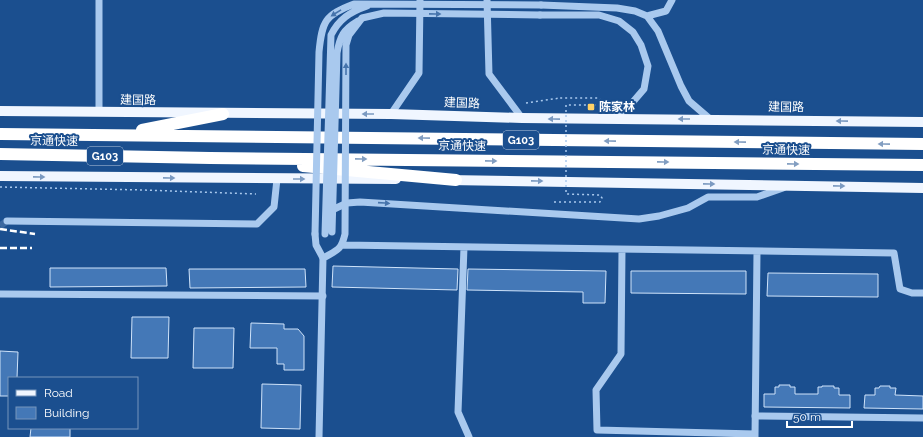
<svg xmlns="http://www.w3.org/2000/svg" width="923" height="437" font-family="Raleway,'Noto Sans SC',sans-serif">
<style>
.building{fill:#4478b7;stroke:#cfe3fa}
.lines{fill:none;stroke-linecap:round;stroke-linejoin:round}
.minor-tunnel{stroke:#3d69a0;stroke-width:7;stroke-dasharray:7 3.5;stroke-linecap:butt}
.path{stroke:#a9c9ee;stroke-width:1.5;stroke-dasharray:2 3;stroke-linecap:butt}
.minor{stroke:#a9c9ee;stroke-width:7}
.major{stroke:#f0f6ff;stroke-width:10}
.highway{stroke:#fff;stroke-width:12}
.rail{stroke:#fff;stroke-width:2.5;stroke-dasharray:7 3;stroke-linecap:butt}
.path-bridge{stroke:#a9c9ee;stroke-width:1.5;stroke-dasharray:2 3;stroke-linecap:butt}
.minor-bridge{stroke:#a9c9ee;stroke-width:7}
.oneway{fill:#4674ac}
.oneway2{fill:#7b9ac1}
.oneway3{fill:#829ec1}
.poi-dot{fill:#ffd166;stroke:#1b4f8f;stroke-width:1.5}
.labels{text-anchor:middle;stroke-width:4;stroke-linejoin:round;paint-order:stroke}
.shield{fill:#1b4f8f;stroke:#bbcadd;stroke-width:1}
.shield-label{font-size:11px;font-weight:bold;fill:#fff}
.street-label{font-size:12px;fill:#fff;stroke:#1b4f8f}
.poi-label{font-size:12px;font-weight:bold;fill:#fff;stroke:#1b4f8f;text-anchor:start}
</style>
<rect width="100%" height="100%" fill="#1b4f8f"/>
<path class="building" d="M 333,266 L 458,269 L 457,290 L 332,287 Z
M 50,268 L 166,268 L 167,286 L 50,287 Z
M 189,269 L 305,269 L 306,287 L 190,288 Z
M 468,269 L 606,271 L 605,303 L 583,303 L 583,292 L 467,290 Z
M 631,271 L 746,271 L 746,294 L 631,293 Z
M 768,273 L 878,274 L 878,297 L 767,296 Z
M 132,317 L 169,317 L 168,358 L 131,358 Z
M 251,323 L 284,324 L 284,329 L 298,329 L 304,336 L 304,370 L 284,370 L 284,364 L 277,364 L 277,348 L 250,348 Z
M 194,328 L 234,328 L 233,368 L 193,368 Z
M 0,351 L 18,352 L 17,378 L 9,378 L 9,396 L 0,396 Z
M 262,384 L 301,385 L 300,429 L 261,428 Z
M 779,385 L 790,385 L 790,387 L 795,387 L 795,394 L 818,394 L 818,387 L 822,387 L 822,386 L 834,386 L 834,388 L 839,388 L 839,395 L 850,395 L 850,408 L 764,407 L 764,394 L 775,394 L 775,387 L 779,387 Z
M 880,386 L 890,386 L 890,388 L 896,388 L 895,395 L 923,396 L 923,409 L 864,408 L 865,395 L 875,395 L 875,388 L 879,388 Z
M 31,428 L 70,428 L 70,437 L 30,437 Z"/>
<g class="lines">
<path class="minor-tunnel" d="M 0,226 L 7,221"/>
<path class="path" d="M 526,103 L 560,98
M 0,187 L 143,190 L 256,194"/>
<path class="minor" d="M 487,0 L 489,74 L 522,118
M 541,5 L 617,8 L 635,11 L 647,16 L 658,31 L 681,86 L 689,101 L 710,119
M 540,15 L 599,15 L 619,21 L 633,32 L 641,45 L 648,66 L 644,89 L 632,103 L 613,119
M 647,16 L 666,11 L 672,0
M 99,112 L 99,0
M 391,114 L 419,73 L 420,0
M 332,210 L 347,203 L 360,202 L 639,219 L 659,216 L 688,208 L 708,197 L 757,197 L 783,188
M 7,221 L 257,224 L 274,207 L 277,179
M 315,234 L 316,245 L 323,258
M 0,294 L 323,296
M 755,416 L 923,418"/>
<path class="major" d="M 0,111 L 391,114 L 522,118 L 923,122
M 0,176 L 396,179
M 448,180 L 923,188"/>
<path class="highway" d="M 142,130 L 223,114
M 0,134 L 923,144
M 0,154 L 210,158 L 923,165
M 303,166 L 456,180"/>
<path class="rail" d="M 0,229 L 35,234
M 0,248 L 32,248"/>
<path class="path-bridge" d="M 554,202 L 600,202 L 602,198 L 600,195 L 566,194 L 566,105 L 599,105 L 601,102 L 599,98 L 560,98"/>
<path class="minor-bridge" d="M 332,232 L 337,53 C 340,36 343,30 358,21
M 315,234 L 319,52 C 322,21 325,15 354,4 L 541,5
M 325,234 L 331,35 C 339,19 350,12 367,6
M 343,245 L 894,253 L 900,289 L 912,293 L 923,293
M 464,247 L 458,412 L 469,437
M 622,250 L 621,354 L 596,390 L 597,430 L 755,434
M 319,437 L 323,258 C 337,250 341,251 345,234 L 346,45 L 349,35 L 362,18 L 384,13 L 540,15
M 755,437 L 757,252"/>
</g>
<defs><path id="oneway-solid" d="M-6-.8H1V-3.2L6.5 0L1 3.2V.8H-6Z"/></defs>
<g class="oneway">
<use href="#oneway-solid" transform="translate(336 13) rotate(148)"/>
<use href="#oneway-solid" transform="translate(435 14) rotate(1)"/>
<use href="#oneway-solid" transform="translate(346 69) rotate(-90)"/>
<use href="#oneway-solid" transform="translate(384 203) rotate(4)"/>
</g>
<g class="oneway2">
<use href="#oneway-solid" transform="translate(368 114) rotate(-180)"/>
<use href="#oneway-solid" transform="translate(554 119) rotate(-179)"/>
<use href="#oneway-solid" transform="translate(684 119) rotate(-180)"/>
<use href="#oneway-solid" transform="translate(842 121) rotate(-179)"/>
<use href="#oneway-solid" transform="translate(39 177) rotate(1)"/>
<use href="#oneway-solid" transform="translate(169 178) rotate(1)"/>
<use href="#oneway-solid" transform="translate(299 179)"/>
<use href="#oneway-solid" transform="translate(537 181) rotate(1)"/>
<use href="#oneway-solid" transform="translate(709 184) rotate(1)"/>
<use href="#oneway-solid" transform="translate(839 186) rotate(1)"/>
</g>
<g class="oneway3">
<use href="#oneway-solid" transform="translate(424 138) rotate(-179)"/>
<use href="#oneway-solid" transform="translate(610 141) rotate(-179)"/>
<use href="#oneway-solid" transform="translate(740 142) rotate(-179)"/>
<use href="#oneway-solid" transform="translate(884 144) rotate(-179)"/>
<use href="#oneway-solid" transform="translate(361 159) rotate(1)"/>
<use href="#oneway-solid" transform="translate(491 161) rotate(1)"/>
<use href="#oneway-solid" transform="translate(663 162) rotate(1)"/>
<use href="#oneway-solid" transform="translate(793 164) rotate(1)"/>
</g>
<rect class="poi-dot" x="587" y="103" width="8" height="8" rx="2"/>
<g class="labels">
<g class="shield">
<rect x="503" y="131" width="36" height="18" rx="3"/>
<rect x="87" y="147" width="36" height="18" rx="3"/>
</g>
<g class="shield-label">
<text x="521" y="144">G103</text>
<text x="105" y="160">G103</text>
</g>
<g class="street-label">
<text transform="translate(138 100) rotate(1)" y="4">建国路</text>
<text transform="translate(462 103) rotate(2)" y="4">建国路</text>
<text transform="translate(786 107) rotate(1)" y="4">建国路</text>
<text transform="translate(54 141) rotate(1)" y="4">京通快速</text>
<text transform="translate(462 146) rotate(1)" y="4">京通快速</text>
<text transform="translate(786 150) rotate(1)" y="4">京通快速</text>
</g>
<g class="poi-label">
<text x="599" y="111">陈家林</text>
</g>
</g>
<rect x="8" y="377" width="130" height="52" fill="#1b4f8f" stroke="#7695bc"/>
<rect x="16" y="390" width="20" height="6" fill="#f0f6ff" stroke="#7695bc"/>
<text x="44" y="397" font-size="12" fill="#ffffff">Road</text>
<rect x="16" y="407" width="20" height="12" fill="#4478b7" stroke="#7695bc"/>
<text x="44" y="417" font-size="12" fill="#ffffff">Building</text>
<path d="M787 421v6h65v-6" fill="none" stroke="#ffffff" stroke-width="2"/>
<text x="793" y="421" font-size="12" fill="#ffffff" stroke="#1b4f8f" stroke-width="3" paint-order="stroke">50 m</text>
</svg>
